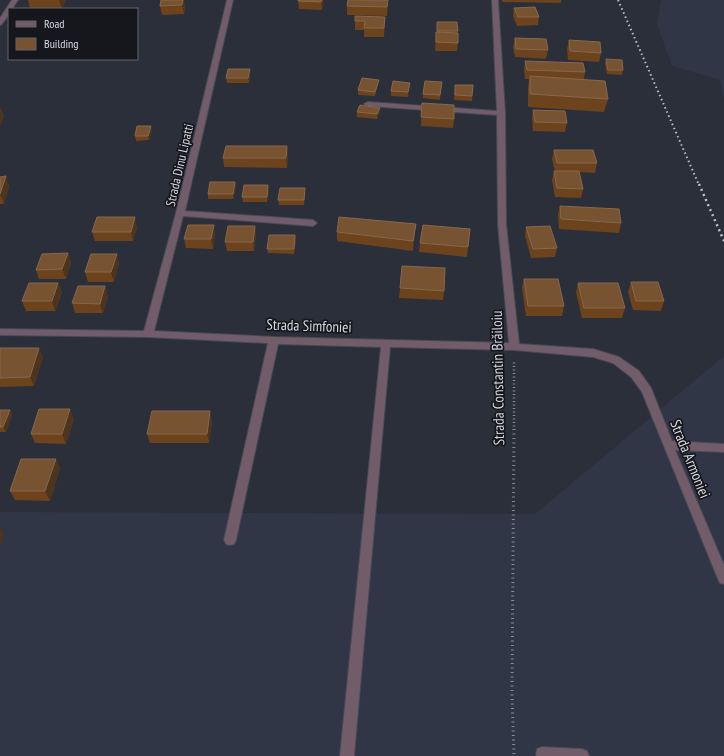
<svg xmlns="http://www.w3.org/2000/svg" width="724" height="756" font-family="'PT Sans Narrow',sans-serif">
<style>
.built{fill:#303646}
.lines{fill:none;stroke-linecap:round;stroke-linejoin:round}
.minor-casing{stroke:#464a54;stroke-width:2}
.path-far1{stroke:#878a93;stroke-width:2.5;stroke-dasharray:1 2.5;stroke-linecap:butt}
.path{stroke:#878a93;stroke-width:3;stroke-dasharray:1 3.5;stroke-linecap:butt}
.minor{fill:#735c6a;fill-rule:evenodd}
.rail-far1{stroke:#bcbfc6;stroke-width:2;stroke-dasharray:1.5 3;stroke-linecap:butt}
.rail{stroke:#bcbfc6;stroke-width:2.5;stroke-dasharray:2 3.5;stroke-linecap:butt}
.wall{fill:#6c431c}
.shaded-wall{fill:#4d341f}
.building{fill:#775331;stroke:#86684c}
.labels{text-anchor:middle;stroke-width:3.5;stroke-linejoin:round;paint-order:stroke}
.far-street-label{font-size:13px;fill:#d5d8df;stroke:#15171c}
.street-label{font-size:15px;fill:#d5d8df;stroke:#15171c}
</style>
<rect width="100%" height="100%" fill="#2b2f39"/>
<path class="built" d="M 661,0 L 724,0 L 724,100 L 720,80 L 672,66 L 657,24 Z
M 724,356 L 724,756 L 0,756 L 0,512 L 535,514 Z"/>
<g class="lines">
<g class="minor-casing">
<path id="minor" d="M 12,0 L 18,0 L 12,9 L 9,9 L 9,14 L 2,24 L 0,25 L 0,18 Z
M 227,0 L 233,0 L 185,211 L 313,220 L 317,223 L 313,226 L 183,216 L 154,331 L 274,337 L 509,343 L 498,224 L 497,115 L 368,106 L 364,104 L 368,102 L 497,111 L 492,0 L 498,0 L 505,113 L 506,224 L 519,344 L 593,349 L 619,357 L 639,371 L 651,388 L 672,441 L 724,444 L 724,452 L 675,450 L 724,565 L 724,584 L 720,583 L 718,579 L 642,392 L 631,377 L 613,363 L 593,357 L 514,350 L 390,347 L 354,756 L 340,756 L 381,347 L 278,344 L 236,540 L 234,544 L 230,545 L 226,544 L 224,540 L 268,343 L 148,337 L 0,335 L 0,329 L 144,331 L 176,213 Z
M 542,747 L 582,749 L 587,751 L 589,756 L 536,756 L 537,749 Z"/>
</g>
<path class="path-far1" d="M 514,430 L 514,361"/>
<path class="path" d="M 514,429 L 512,694 L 514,756"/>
<use href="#minor" class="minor"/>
<path class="rail-far1" d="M 618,0 L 699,185"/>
<path class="rail" d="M 699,184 L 724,241"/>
</g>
<path class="wall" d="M 28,0 L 66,0 L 62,9 L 30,9 Z
M 298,0 L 324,0 L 322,10 L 299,9 Z
M 348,0 L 388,0 L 387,16 L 347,15 L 347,6 Z
M 502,0 L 561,0 L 561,3 L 502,2 Z
M 185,5 L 184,14 L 162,15 L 160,6 Z
M 514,8 L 539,17 L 538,25 L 517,26 L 513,16 Z
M 385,17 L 384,37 L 364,37 L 364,30 L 355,30 L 355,21 Z
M 437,22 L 458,31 L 458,43 L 457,51 L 435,51 L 436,32 L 437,32 Z
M 515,38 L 548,50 L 546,59 L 515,57 L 513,47 Z
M 569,40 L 601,53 L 599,62 L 568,60 L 567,49 Z
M 606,59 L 623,70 L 622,75 L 607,74 L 605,64 Z
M 525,61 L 585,72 L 584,79 L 608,99 L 604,112 L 528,107 L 528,89 L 529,79 L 525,79 L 524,70 Z
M 250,73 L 249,83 L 227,83 L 226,78 Z
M 442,82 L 440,100 L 423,98 L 423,94 Z
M 378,84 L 375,96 L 358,95 L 358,90 Z
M 455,85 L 473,85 L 472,101 L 454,100 Z
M 409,87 L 408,97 L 391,96 L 391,91 Z
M 422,103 L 454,119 L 453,128 L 421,126 Z
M 380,108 L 380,112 L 377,119 L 357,117 L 357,112 Z
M 533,110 L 567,123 L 565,132 L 533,131 L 532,119 Z
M 152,131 L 149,140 L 136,141 L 135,136 Z
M 287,146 L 288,155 L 287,168 L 224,167 L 223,158 Z
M 554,150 L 597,163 L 595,173 L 579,172 L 583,189 L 581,198 L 555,197 L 552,180 L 554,171 L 555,171 L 552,159 Z
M 0,177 L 9,186 L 4,204 L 0,204 Z
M 235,182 L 236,187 L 233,199 L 208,199 L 208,194 Z
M 269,190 L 267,202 L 243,202 L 242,197 Z
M 305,193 L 304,205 L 279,205 L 278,200 Z
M 560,206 L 621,223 L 619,233 L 559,229 L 558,215 Z
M 255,226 L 256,235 L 254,251 L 227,251 L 225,242 Z
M 137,227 L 133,241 L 95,241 L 92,232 Z
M 526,227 L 557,248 L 555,257 L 531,258 L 525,236 Z
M 470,229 L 467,257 L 419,252 L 420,243 Z
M 337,232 L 415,234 L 413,251 L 337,241 Z
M 215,234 L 213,249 L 186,248 L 184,239 Z
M 295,235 L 296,240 L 294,254 L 268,253 L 267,249 Z
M 68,253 L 71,263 L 66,279 L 39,279 L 36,270 Z
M 119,263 L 114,282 L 88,282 L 85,272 Z
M 524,279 L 564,306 L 562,316 L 526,316 L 522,288 Z
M 631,282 L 664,301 L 661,311 L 633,310 L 628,292 Z
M 58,283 L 62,293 L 55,311 L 26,311 L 22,301 Z
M 578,283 L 625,308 L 622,318 L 582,318 L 576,293 Z
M 105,286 L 108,296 L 103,313 L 75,313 L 72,303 Z
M 400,288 L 444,291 L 443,300 L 399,298 Z
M 0,348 L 43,357 L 34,386 L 0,387 Z
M 0,410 L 10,410 L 12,415 L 6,432 L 0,432 Z
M 74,419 L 66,444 L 35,443 L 31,434 Z
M 212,421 L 209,443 L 150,443 L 147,434 Z
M 60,468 L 50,501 L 15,500 L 10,491 Z"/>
<path class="shaded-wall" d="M 59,0 L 66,0 L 62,9 Z
M 183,0 L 184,0 L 185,5 L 184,14 L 182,5 Z
M 322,0 L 324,0 L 322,10 L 321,2 Z
M 388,0 L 388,4 L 387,16 L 387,7 Z
M 250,69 L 250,73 L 249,83 L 248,78 Z
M 1,108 L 4,117 L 0,126 L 0,109 Z
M 380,108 L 380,112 L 377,119 L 377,114 Z
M 151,126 L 152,131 L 149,140 L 148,136 Z
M 287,146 L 288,155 L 287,168 L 286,158 Z
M 6,176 L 9,186 L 4,204 L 0,194 Z
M 235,182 L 236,187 L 233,199 L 233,194 Z
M 268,185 L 269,190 L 267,202 L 267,197 Z
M 135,217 L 137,227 L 133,241 L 131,232 Z
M 416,224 L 415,234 L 413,251 L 413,241 Z
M 214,225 L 215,234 L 213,249 L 211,239 Z
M 255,226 L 256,235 L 254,251 L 253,242 Z
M 295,235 L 296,240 L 294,254 L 294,249 Z
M 68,253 L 71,263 L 66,279 L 62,269 Z
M 117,254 L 119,263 L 114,282 L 111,272 Z
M 58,283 L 62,293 L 55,311 L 52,301 Z
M 105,286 L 108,296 L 103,313 L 100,304 Z
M 39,348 L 43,357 L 34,386 L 30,377 Z
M 70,409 L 74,419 L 66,444 L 62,434 Z
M 10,410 L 12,415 L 6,432 L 3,427 Z
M 210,411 L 212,421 L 209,443 L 207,434 Z
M 56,459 L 60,468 L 50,501 L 45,491 Z
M 0,527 L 4,534 L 0,547 Z"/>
<path class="building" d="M 161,0 L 183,0 L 182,5 L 160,6 Z
M 298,0 L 322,0 L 321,2 L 298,1 Z
M 348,0 L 388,0 L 387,7 L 347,6 Z
M 535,7 L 539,17 L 518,17 L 514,8 Z
M 355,16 L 385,17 L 384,28 L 364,28 L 365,21 L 355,21 Z
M 437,22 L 457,22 L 458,31 L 437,31 Z
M 436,32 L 458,33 L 458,43 L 436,42 Z
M 515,38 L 546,39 L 548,50 L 516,49 Z
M 569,40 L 600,42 L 601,53 L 570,51 Z
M 606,59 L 622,60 L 623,70 L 608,70 Z
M 525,61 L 583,63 L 585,72 L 527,70 Z
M 228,69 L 250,69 L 248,78 L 226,78 Z
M 530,76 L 605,81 L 608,99 L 530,94 Z
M 362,78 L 379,80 L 375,92 L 358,90 Z
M 393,81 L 410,83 L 408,92 L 391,91 Z
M 425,81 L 442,82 L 440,95 L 423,94 Z
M 455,85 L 473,85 L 472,96 L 455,95 Z
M 422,103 L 454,105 L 454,119 L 421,117 Z
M 360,105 L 380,108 L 377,114 L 357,112 Z
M 533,110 L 565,111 L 567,123 L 535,122 Z
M 137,126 L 151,126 L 148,136 L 135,136 Z
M 226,146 L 287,146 L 286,158 L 223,158 Z
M 554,150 L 593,150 L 597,163 L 557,163 Z
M 554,171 L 579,171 L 583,189 L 557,188 Z
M 6,176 L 0,194 L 0,177 Z
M 210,182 L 235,182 L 233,194 L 208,194 Z
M 244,185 L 268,185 L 267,197 L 242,197 Z
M 280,188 L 305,188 L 304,200 L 278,200 Z
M 560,206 L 619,209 L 621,223 L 561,219 Z
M 97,217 L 135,217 L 131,232 L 92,232 Z
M 339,217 L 416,224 L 413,241 L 337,232 Z
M 188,225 L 214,225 L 211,239 L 184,239 Z
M 423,225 L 470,229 L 468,247 L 420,243 Z
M 228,226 L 255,226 L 253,242 L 225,242 Z
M 550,226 L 557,248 L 533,249 L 526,227 Z
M 269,235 L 295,235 L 294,249 L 267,249 Z
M 68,253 L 62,269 L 36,270 L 42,254 Z
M 91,254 L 117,254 L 111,272 L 85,272 Z
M 402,266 L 445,268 L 444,291 L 400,288 Z
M 524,279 L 558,279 L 564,306 L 528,306 Z
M 631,282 L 658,282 L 664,301 L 636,301 Z
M 29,283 L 58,283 L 52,301 L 22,301 Z
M 578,283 L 618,283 L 625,308 L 584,308 Z
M 78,286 L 105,286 L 100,304 L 72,303 Z
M 0,348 L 39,348 L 30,377 L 0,378 Z
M 39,409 L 70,409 L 62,434 L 31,434 Z
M 0,410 L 10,410 L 3,427 L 0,427 Z
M 152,411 L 210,411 L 207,434 L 147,434 Z
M 21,459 L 56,459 L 45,491 L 10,491 Z"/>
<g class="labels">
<g class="far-street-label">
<text transform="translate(179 165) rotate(-77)" y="5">Strada Dinu Lipatti</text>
</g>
<g class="street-label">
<text transform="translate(309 326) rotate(2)" y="5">Strada Simfoniei</text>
<text transform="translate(498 378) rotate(-91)" y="5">Strada Constantin Brăiloiu</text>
<text transform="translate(690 459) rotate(68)" y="5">Strada Armoniei</text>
</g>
</g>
<rect x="8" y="8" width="130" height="52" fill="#15171c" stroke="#62646a"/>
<rect x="16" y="21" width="20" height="6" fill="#735c6a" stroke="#62646a"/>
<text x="44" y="28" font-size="12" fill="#d5d8df">Road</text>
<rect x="16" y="38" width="20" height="12" fill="#775331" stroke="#62646a"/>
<text x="44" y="48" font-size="12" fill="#d5d8df">Building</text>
</svg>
